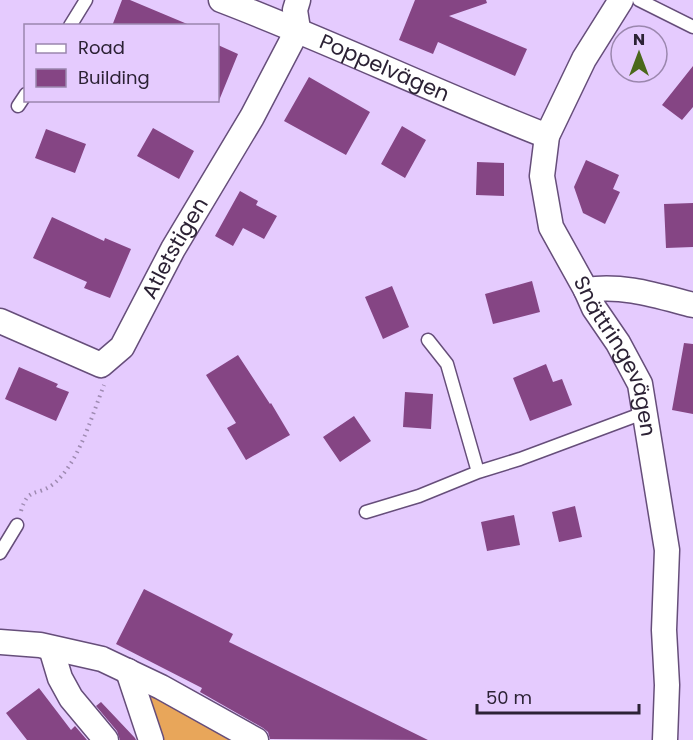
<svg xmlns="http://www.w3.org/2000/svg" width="693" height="740" font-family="Poppins,sans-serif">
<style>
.green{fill:#e8a65a}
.building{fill:#854584}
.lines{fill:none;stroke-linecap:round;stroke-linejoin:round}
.lane-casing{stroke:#664e7a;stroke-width:15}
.street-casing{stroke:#664e7a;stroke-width:27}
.path{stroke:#9e8ab1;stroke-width:4;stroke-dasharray:1.5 4.5;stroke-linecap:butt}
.lane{stroke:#fff;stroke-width:12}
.street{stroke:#fff;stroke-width:24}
.labels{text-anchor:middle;stroke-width:6;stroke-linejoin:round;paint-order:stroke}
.street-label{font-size:21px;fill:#2c2235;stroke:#e5cbfe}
</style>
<rect width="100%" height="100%" fill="#e5cbfe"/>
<path class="green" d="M 141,686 L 232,740 L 158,740 Z"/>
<path class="building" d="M 122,0 L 130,0 L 192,26 L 112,26 Z
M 415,0 L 486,0 L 487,3 L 449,16 L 527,49 L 515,76 L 438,42 L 433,54 L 399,40 Z
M 218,45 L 238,54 L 218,103 Z
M 693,66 L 693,107 L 682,120 L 662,105 Z
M 309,77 L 370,112 L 346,155 L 284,121 Z
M 402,126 L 426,140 L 405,178 L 381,164 Z
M 153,128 L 194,151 L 179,179 L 137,156 Z
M 46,129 L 86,144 L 75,173 L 35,158 Z
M 586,160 L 619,175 L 613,189 L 620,192 L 605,224 L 583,213 L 574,187 Z
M 477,162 L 504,163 L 504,196 L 476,195 Z
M 240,191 L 258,201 L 256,205 L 277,216 L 264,239 L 243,228 L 233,246 L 215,236 Z
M 693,203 L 693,247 L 666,248 L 664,204 Z
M 52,217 L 104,241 L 105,238 L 131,249 L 110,298 L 84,288 L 87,282 L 33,258 Z
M 532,281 L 540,312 L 493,324 L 485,294 Z
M 392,286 L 409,327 L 383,339 L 365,297 Z
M 684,343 L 693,344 L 693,414 L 672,410 Z
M 238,355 L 270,404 L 271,403 L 290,435 L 246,460 L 227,428 L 236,423 L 206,375 Z
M 546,364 L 553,382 L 562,379 L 572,405 L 530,421 L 513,378 Z
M 19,367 L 58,384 L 56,387 L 69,392 L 56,421 L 5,399 Z
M 405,392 L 433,394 L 431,429 L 403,427 Z
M 354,416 L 371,441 L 340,462 L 323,437 Z
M 575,506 L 582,537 L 559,542 L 552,512 Z
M 514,515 L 520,545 L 487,551 L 481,522 Z
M 144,589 L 233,634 L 229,642 L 428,740 L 270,739 L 268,732 L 263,728 L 200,692 L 202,688 L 116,644 Z
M 39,688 L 71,730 L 75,726 L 87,740 L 27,740 L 6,713 Z
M 101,702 L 135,738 L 136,740 L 120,740 L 117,731 L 96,706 Z"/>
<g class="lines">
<g class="lane-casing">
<path id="lane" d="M 639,0 L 693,27
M 70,26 L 86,0
M 18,106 L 26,94
M 428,340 L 447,364 L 478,472 L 520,459 L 646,412
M 366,512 L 419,496 L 478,472
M 0,553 L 17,525"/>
</g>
<g class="street-casing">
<g id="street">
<path id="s1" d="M 221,0 C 331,42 437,93 547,136"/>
<path id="s2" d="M 621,0 L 584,59 L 547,136 L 542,176 L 551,227 L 586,290 L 594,308 L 618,343 L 640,384 L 667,550 L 664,630 L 667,685 L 665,740"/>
<path d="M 586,290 C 623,284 658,296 693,305"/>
<path id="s3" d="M 0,321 L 101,365 L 122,347 L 173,249 L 252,117 L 298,29 L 295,10 L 298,0"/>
<path d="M 0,642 L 40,645 L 102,659 L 161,687 L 256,740"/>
<path d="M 51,648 L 60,678 L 71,698 L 106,740"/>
<path d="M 128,671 L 151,740"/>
</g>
</g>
<path class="path" d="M 21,511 C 28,487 37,496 52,485 C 78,466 92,415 104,385"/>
<use href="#lane" class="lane"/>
<use href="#street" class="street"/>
</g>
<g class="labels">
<g class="street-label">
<text dy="7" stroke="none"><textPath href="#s1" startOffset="177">Poppelvägen</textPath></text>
<text dy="7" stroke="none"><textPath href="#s3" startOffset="250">Atletstigen</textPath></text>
<text dy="7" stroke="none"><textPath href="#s2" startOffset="393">Snättringevägen</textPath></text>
</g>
</g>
<rect x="24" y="24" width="195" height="78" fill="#e5cbfe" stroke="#9b87ae" stroke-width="1.5"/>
<rect x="36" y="44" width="30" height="9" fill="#ffffff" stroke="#9b87ae" stroke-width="1.5"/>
<text x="78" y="54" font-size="18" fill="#2c2235">Road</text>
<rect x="36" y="69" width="30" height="18" fill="#854584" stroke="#9b87ae" stroke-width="1.5"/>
<text x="78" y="84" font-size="18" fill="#2c2235">Building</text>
<g transform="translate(639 54)"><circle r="28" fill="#e5cbfe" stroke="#9b87ae" stroke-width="1.5"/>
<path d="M0-4.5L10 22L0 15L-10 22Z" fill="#4b681c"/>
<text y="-9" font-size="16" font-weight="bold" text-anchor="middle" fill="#2c2235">N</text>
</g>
<path d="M477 704v9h162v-9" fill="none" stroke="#2c2235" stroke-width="3"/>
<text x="486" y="704" font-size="18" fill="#2c2235" stroke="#e5cbfe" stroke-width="4.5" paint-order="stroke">50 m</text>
</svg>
